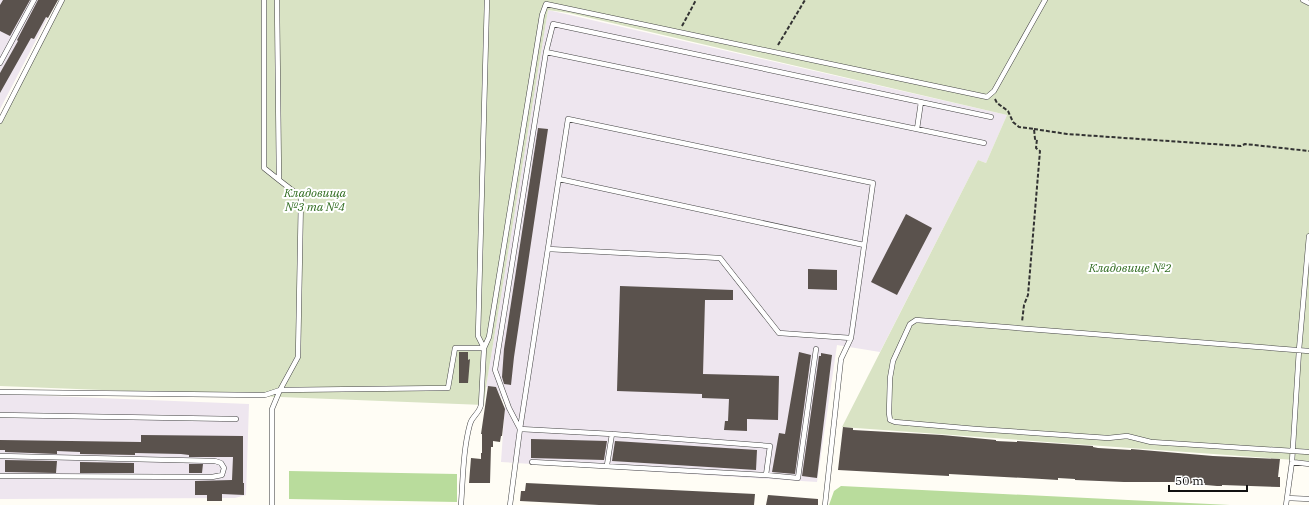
<svg xmlns="http://www.w3.org/2000/svg" width="1309" height="505" font-family="'IBM Plex Serif',serif">
<style>
.industrial{fill:#eee6ef}
.forest{fill:#b9dc9c}
.cemetery{fill:#d9e3c4}
.building{fill:#5a524d}
.lines{fill:none;stroke-linecap:round;stroke-linejoin:round}
.lane-casing{stroke:#444;stroke-width:5.5}
.path{stroke:#333;stroke-width:2;stroke-dasharray:4 2;stroke-linecap:butt}
.lane{stroke:#fff;stroke-width:4.5}
.labels{text-anchor:middle;stroke-width:4;stroke-linejoin:round;paint-order:stroke}
.park-label{font-size:12px;font-style:italic;fill:#2f6b1f;stroke:#fff}
</style>
<rect width="100%" height="100%" fill="#fffdf5"/>
<path class="industrial" d="M 0,0 L 57,0 L 0,109 Z
M 548,10 L 1007,115 L 986,163 L 978,160 L 880,352 L 837,345 L 817,482 L 501,462 L 505,404 L 496,388 L 486,387 Z
M 0,394 L 249,404 L 246,495 L 235,498 L 0,499 Z"/>
<path class="forest" d="M 289,471 L 457,474 L 457,502 L 289,499 Z
M 841,486 L 1230,505 L 829,505 L 834,491 Z"/>
<path class="cemetery" d="M 62,0 L 1309,0 L 1309,461 L 842,427 L 978,160 L 986,163 L 1007,115 L 569,13 L 548,10 L 486,387 L 484,405 L 0,386 L 0,123 Z"/>
<path class="building" d="M 3,0 L 30,0 L 10,36 L 0,31 L 0,5 Z
M 38,0 L 58,0 L 48,18 L 46,17 L 34,39 L 31,38 L 0,93 L 0,73 L 18,41 L 17,40 Z
M 538,128 L 548,129 L 514,357 L 511,385 L 504,384 L 502,377 L 504,349 Z
M 906,214 L 932,228 L 897,295 L 871,282 Z
M 808,269 L 837,270 L 837,290 L 808,289 Z
M 620,286 L 733,290 L 733,300 L 705,300 L 703,374 L 779,376 L 778,420 L 747,419 L 747,431 L 724,430 L 725,421 L 728,421 L 729,399 L 702,398 L 702,394 L 617,391 Z
M 459,352 L 468,352 L 468,360 L 470,359 L 468,383 L 459,383 Z
M 799,352 L 811,355 L 795,474 L 772,472 L 779,433 L 785,434 Z
M 821,353 L 832,355 L 817,478 L 802,476 L 819,356 L 821,356 Z
M 488,386 L 496,387 L 505,409 L 502,436 L 501,436 L 500,442 L 493,441 L 493,447 L 491,447 L 490,483 L 469,483 L 471,458 L 481,459 L 481,453 L 482,453 L 482,434 L 481,434 Z
M 843,427 L 853,428 L 853,430 L 942,435 L 996,440 L 996,441 L 1017,442 L 1017,441 L 1093,446 L 1093,447 L 1098,448 L 1131,450 L 1131,449 L 1213,456 L 1280,459 L 1278,477 L 1280,477 L 1280,487 L 1222,485 L 1222,486 L 1217,486 L 1173,482 L 1124,482 L 1075,480 L 1075,479 L 1058,478 L 1058,480 L 1042,479 L 949,474 L 949,476 L 838,470 Z
M 141,435 L 243,436 L 243,483 L 244,483 L 244,495 L 222,494 L 222,501 L 207,501 L 207,495 L 195,495 L 195,481 L 232,480 L 233,457 L 189,457 L 189,455 L 181,454 L 135,453 L 135,455 L 80,454 L 80,452 L 57,451 L 57,454 L 5,452 L 5,450 L 0,450 L 0,440 L 141,442 Z
M 531,439 L 607,441 L 604,460 L 531,458 Z
M 615,441 L 757,450 L 756,470 L 612,461 Z
M 5,460 L 57,461 L 56,473 L 5,472 Z
M 80,462 L 134,463 L 134,473 L 80,473 Z
M 189,464 L 203,464 L 202,473 L 189,473 Z
M 526,483 L 755,494 L 754,505 L 599,505 L 520,501 L 521,491 L 525,491 Z
M 768,495 L 818,499 L 818,505 L 766,505 Z"/>
<g class="lines">
<g class="lane-casing">
<path id="lane" d="M 264,0 L 264,168 L 279,180
M 1303,0 L 1309,3
M 546,52 L 553,24 L 991,117
M 0,63 L 34,0
M 0,121 L 62,0
M 917,129 L 921,102
M 559,179 L 864,245
M 548,249 L 720,258 L 779,333 L 851,338
M 1309,351 L 916,320 L 910,324 L 893,361 L 890,378 L 889,413 L 890,420 L 895,422 L 976,429 L 1108,438 L 1127,436 L 1151,442 L 1309,452
M 0,392 L 265,395 L 280,390 L 298,357 L 301,197 L 279,180 L 277,0
M 0,415 L 236,419
M 0,456 L 215,461 L 221,463 L 224,468 L 222,475 L 212,477 L 0,476
M 532,462 L 766,475 L 798,478 L 816,349
M 1292,462 L 1309,464
M 607,465 L 612,434
M 766,475 L 770,446 L 612,434 L 520,429 L 509,408 L 495,370 L 546,52 L 984,143
M 1287,498 L 1309,499
M 272,505 L 272,409 L 280,390 L 448,388 L 455,348 L 484,348 L 489,337 L 542,15 L 546,4 L 987,97 L 994,91 L 1045,0
M 461,505 C 463,478 463,450 470,424 C 472,416 479,414 481,405 L 484,348 L 478,336 L 487,0
M 510,505 L 520,429 L 568,119 L 873,183 L 851,338 L 841,359 L 825,505
M 1286,505 L 1292,462 L 1299,350 L 1309,236"/>
</g>
<path class="path" d="M 682,26 L 696,0
M 778,45 L 805,0
M 995,99 L 997,103 L 1008,111 L 1013,122 L 1019,127 L 1034,129 L 1035,139 L 1037,139 L 1036,148 L 1040,151 L 1028,295 L 1024,305 L 1022,322
M 1034,129 L 1067,134 L 1241,146 L 1245,144 L 1309,151"/>
<use href="#lane" class="lane"/>
</g>
<g class="labels">
<g class="park-label">
<text x="315" y="197">Кладовища<tspan x="315" dy="14">№3 та №4</tspan></text>
<text x="1130" y="272">Кладовище №2</text>
</g>
</g>
<path d="M1169 485v6h78v-6" fill="none" stroke="#111111" stroke-width="2"/>
<text x="1175" y="485" font-size="12" fill="#111111" stroke="#ffffff" stroke-width="3" paint-order="stroke">50 m</text>
</svg>
